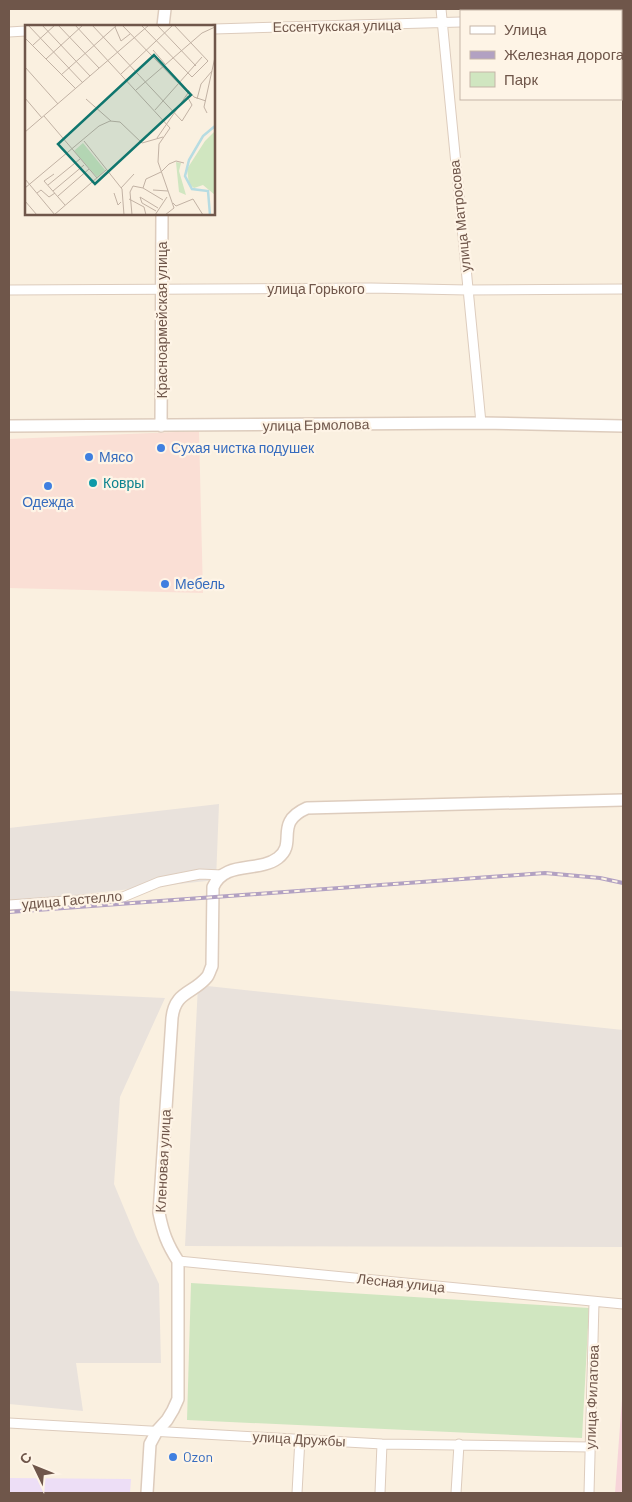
<svg xmlns="http://www.w3.org/2000/svg" width="632" height="1502" font-family="Barlow,sans-serif">
<style>
.commercial{fill:#fadfd5}
.industrial{fill:#e9e2dc}
.education{fill:#eddef6}
.medical{fill:#f7d4d9}
.green{fill:#d0e6c0}
.lines{fill:none;stroke-linecap:round;stroke-linejoin:round}
.minor-casing{stroke:#ddccbd;stroke-width:11}
.tertiary-casing{stroke:#ddccbd;stroke-width:14}
.minor{stroke:#fff;stroke-width:9}
.tertiary{stroke:#fff;stroke-width:11}
.rail-casing{stroke:#b2a1c2;stroke-width:4}
.rail{stroke:#fef4e6;stroke-width:2;stroke-dasharray:5.5;stroke-linecap:butt}
.shop-dot{fill:#3f7fe0;stroke:#fef4e6;stroke-width:2}
.culture-dot{fill:#0f9aa8;stroke:#fef4e6;stroke-width:2}
.labels{text-anchor:middle;stroke-width:4.5;stroke-linejoin:round;paint-order:stroke}
.street-label{font-size:14px;fill:#6f564a;stroke:#fef4e6}
.shop-label{font-size:14px;fill:#366cbe;stroke:#fef4e6;text-anchor:start}
.culture-label{font-size:14px;fill:#0d838f;stroke:#fef4e6;text-anchor:start}
.inset-river{fill:none;stroke:#b7dce2;stroke-width:2.5}
.inset-road{fill:none;stroke:#c2b2a4;stroke-width:1}
.view{fill:#0f766e;fill-opacity:0.15;stroke:#0f766e;stroke-width:2.5}
.inset-edge{fill:none;stroke:#6f564a;stroke-width:2.5}
</style>
<rect width="100%" height="100%" fill="#faf0e0"/>
<path class="commercial" d="M 199,431 L 203,593 L 9,588 L 9,439 Z"/>
<path class="industrial" d="M 219,804 L 216,880 L 9,902 L 9,828 Z
M 198,985 L 623,1030 L 623,1247 L 185,1246 Z
M 9,991 L 165,998 L 120,1097 L 114,1184 L 136,1237 L 159,1284 L 161,1363 L 76,1363 L 83,1411 L 9,1404 Z"/>
<path class="education" d="M 9,1478 L 131,1479 L 130,1493 L 9,1493 Z"/>
<path class="medical" d="M 622,1399 L 623,1399 L 623,1493 L 615,1493 Z"/>
<path class="green" d="M 191,1283 L 589,1308 L 582,1438 L 187,1420 Z"/>
<g class="lines">
<g class="minor-casing">
<path id="minor" d="M 441,9 L 481,423
M 555,11 L 556,9
M 214,29 L 461,22
M 9,32 L 26,31
M 621,45 L 623,46
M 621,69 L 623,84
M 9,290 L 371,288 L 467,290 L 623,289
M 9,905 L 123,897 L 159,882 L 200,874 L 222,875
M 178,1261 L 623,1304
M 9,1423 L 382,1444 L 590,1447
M 297,1493 L 300,1438
M 380,1493 L 382,1444
M 456,1493 L 459,1444
M 589,1493 L 594,1302"/>
</g>
<g class="tertiary-casing">
<path id="tertiary" d="M 163,26 L 165,9
M 9,426 L 481,423 L 623,426
M 161,426 L 162,214
M 147,1493 L 150,1444 L 157,1431 L 167,1420 L 173,1410 L 178,1399 L 178,1261 C 167,1244 163,1233 159,1213 L 172,1018 C 175,991 193,994 207,977 C 209,975 210,970 212,966 L 213,887 C 225,860 258,873 278,858 C 298,843 273,823 307,808 L 623,800"/>
</g>
<use href="#minor" class="minor"/>
<use href="#tertiary" class="tertiary"/>
<g class="rail-casing">
<path id="rail" d="M 9,912 L 545,873 L 600,878 L 623,883"/>
</g>
<use href="#rail" class="rail"/>
</g>
<g class="shop-dot">
<circle cx="161" cy="448" r="5"/>
<circle cx="89" cy="457" r="5"/>
<circle cx="48" cy="486" r="5"/>
<circle cx="165" cy="584" r="5"/>
<circle cx="173" cy="1457" r="5"/>
</g>
<circle class="culture-dot" cx="93" cy="483" r="5"/>
<g class="labels">
<g class="street-label">
<text transform="translate(337 26) rotate(-1)" y="5">Ессентукская улица</text>
<text transform="translate(460 216) rotate(-96)" y="5">улица Матросова</text>
<text x="316" y="294">улица Горького</text>
<text transform="translate(162 320) rotate(-90)" y="5">Красноармейская улица</text>
<text transform="translate(316 425) rotate(-1)" y="5">улица Ермолова</text>
<text transform="translate(72 900) rotate(-5)" y="5">удица Гастелло</text>
<text transform="translate(163 1161) rotate(-87)" y="5">Кленовая улица</text>
<text transform="translate(401 1283) rotate(6)" y="5">Лесная улица</text>
<text transform="translate(592 1397) rotate(-88)" y="5">улица Филатова</text>
<text transform="translate(299 1439) rotate(3)" y="5">улица Дружбы</text>
</g>
<g class="shop-label">
<text x="171" y="453">Сухая чистка подушек</text>
<text x="99" y="462">Мясо</text>
<text x="48" y="507" text-anchor="middle">Одежда</text>
<text x="175" y="589">Мебель</text>
<text x="183" y="1462">Ozon</text>
</g>
<g class="culture-label">
<text x="103" y="488">Ковры</text>
</g>
</g>
<g transform="translate(25 25)">
<rect width="190" height="190" fill="#faf0e0"/>
<path d="M 190,106 L 190,170 L 178,160 L 169,163 L 164,159 L 162,144 L 180,116 ZM 58,118 L 80,145 L 72,152 L 49,126 ZM 151,137 L 156,138 L 154,146 L 161,170 L 154,167 Z" fill="#d0e6c0"/>
<path class="inset-river" d="M 185,190 L 183,166 L 167,164 L 160,151 L 164,135 L 178,111 L 190,101"/>
<path class="inset-road" d="M 3,0 L 58,58M 17,0 L 65,51M 33,0 L 74,43M 50,0 L 145,103 L 134,119 L 133,137 L 149,183 L 140,190M 67,0 L 157,96 L 167,80 L 162,71M 97,0 L 163,68 L 132,113M 116,0 L 167,52M 132,0 L 171,41M 149,0 L 183,36 L 167,52M 90,2 L 96,16 L 105,9M 0,13 L 51,64M 8,20 L 30,0M 128,25 L 140,39M 21,34 L 58,0M 0,42 L 33,79M 96,49 L 148,0M 36,50 L 92,0M 111,65 L 177,8 L 190,2M 163,65 L 169,72 L 181,76M 0,73 L 17,93M 61,74 L 86,96M 172,74 L 176,59 L 187,46M 130,85 L 177,32M 182,88 L 179,82 L 190,32M 19,91 L 72,153M 0,107 L 124,0M 59,116 L 97,164 L 99,190M 29,149 L 19,156 L 40,180M 0,154 L 30,190M 23,160 L 55,134M 0,163 L 74,101 L 85,96 L 95,97 L 117,118 L 138,112M 96,163 L 109,149M 118,163 L 121,154 L 136,147 L 144,139 L 151,136 L 159,138M 118,163 L 138,175M 128,165 L 143,166M 28,166 L 59,140M 12,168 L 16,165 L 24,172 L 30,168M 89,168 L 93,180 L 96,177M 33,171 L 64,144M 115,172 L 117,178 L 131,186M 115,172 L 133,183M 104,174 L 119,182 L 121,190M 0,176 L 12,190M 148,178 L 151,181 L 168,174 L 178,190M 29,190 L 81,145M 107,190 L 105,167 L 108,161 L 118,163M 130,190 L 142,172"/>
<path class="view" d="M 129,30 L 166,70 L 70,159 L 33,119 Z"/>
<rect width="190" height="190" class="inset-edge"/>
</g>
<rect width="632" height="1502" fill="none" stroke="#6f564a" stroke-width="20"/>
<rect x="460" y="10" width="162" height="90" fill="#fef4e6" stroke="#c5b5a8"/>
<rect x="470" y="26" width="25" height="8" fill="#ffffff" stroke="#c5b5a8"/>
<text x="504" y="35" font-size="15" fill="#6f564a">Улица</text>
<rect x="470" y="51" width="25" height="8" fill="#b2a1c2" stroke="#c5b5a8"/>
<text x="504" y="60" font-size="15" fill="#6f564a">Железная дорога</text>
<rect x="470" y="72" width="25" height="15" fill="#d0e6c0" stroke="#c5b5a8"/>
<text x="504" y="85" font-size="15" fill="#6f564a">Парк</text>
<g transform="translate(35 1467) rotate(313)" stroke="#fef4e6" stroke-width="4" paint-order="stroke">
<path d="M0-4L9 19L0 12L-9 19Z" fill="#6f564a"/>
<text y="-8" font-size="14" font-weight="bold" text-anchor="middle" fill="#6f564a">С</text>
</g>
</svg>
